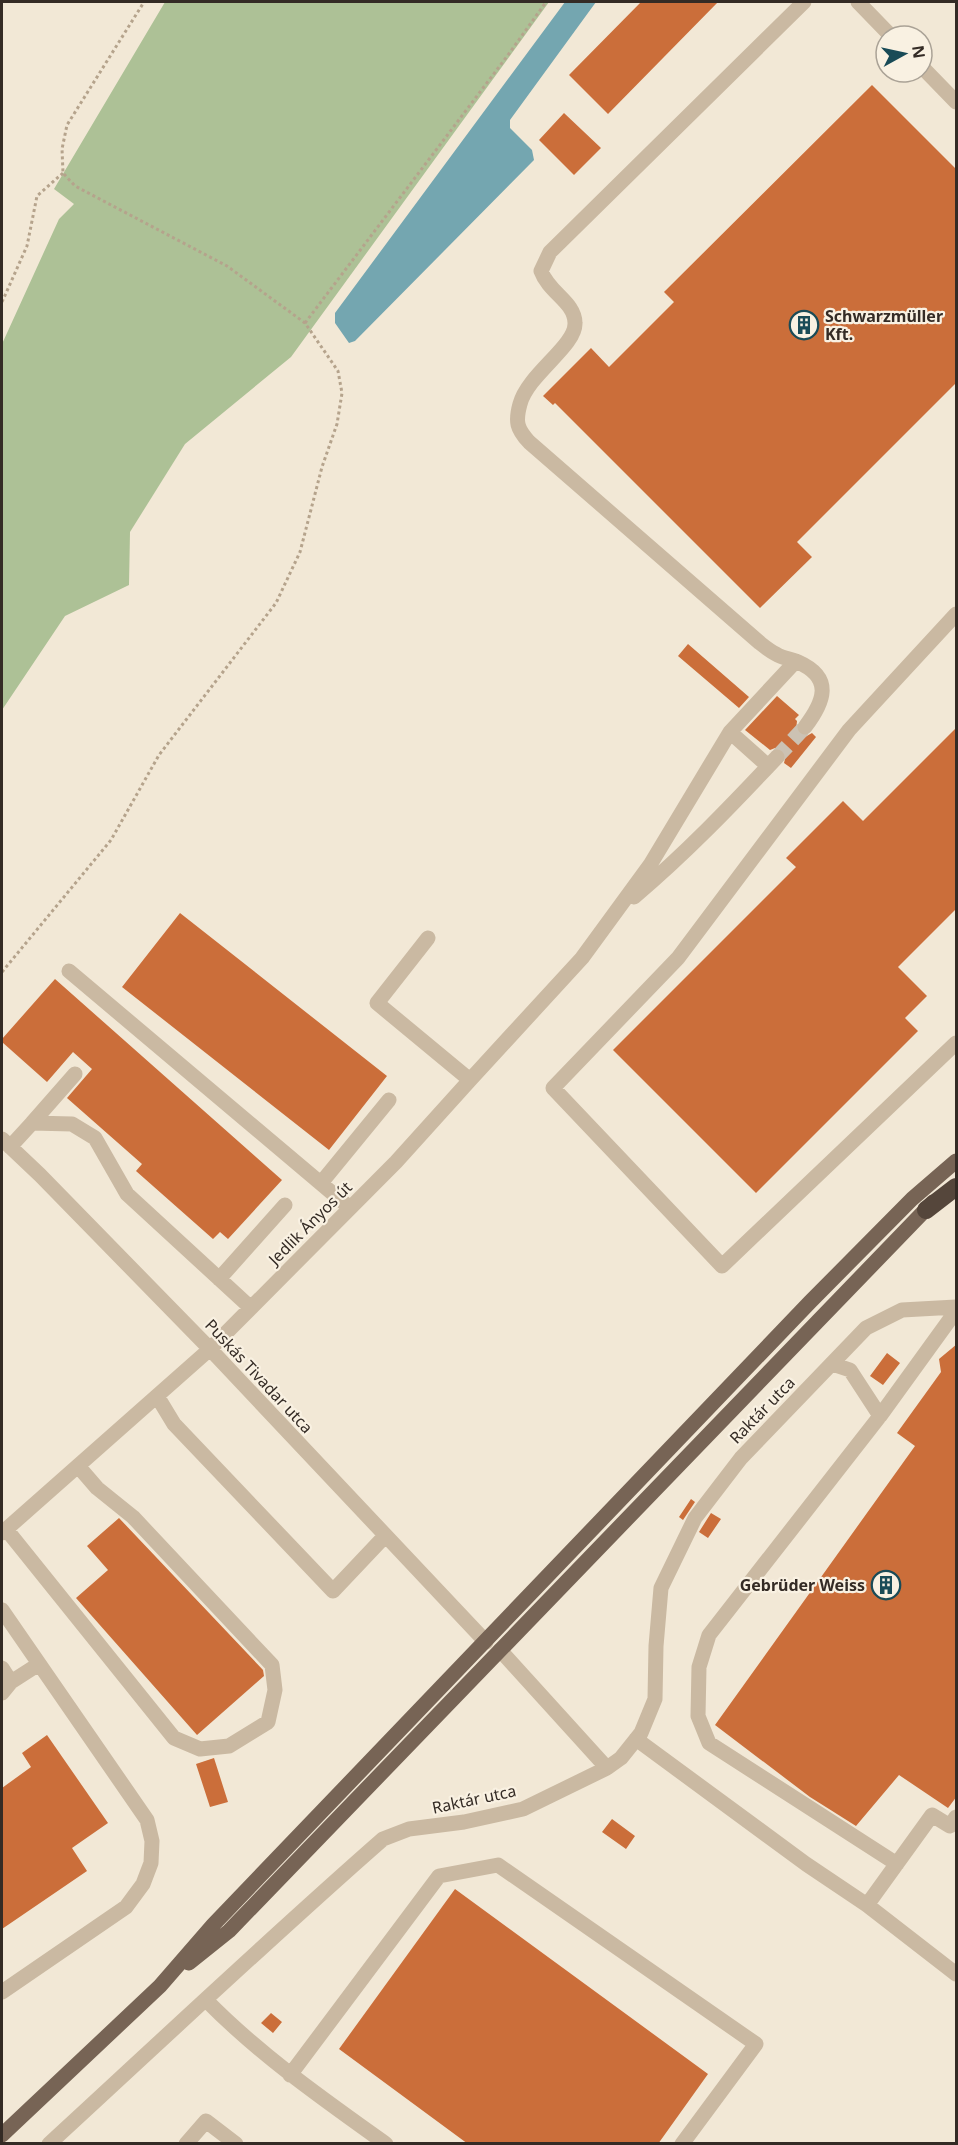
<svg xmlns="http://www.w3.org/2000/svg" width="958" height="2145" font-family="'Noto Sans',sans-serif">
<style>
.green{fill:#adc196}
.water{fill:#74a6b0}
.building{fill:#cb6e3a}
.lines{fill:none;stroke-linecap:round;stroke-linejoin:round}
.minor-tunnel{stroke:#ccc2b3;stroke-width:15;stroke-dasharray:15 8;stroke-linecap:butt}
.path{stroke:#b5a38c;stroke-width:3;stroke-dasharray:3 3;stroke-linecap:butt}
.minor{stroke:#cab9a2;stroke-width:15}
.major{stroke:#776455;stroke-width:15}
.highway{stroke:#55463b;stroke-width:18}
.labels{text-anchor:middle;stroke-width:4.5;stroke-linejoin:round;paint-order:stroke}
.poi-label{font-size:16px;font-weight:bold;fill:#342b25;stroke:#f9f1e2;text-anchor:start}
.street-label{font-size:16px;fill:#342b25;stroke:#f9f1e2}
</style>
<rect width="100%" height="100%" fill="#f2e8d6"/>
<path class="green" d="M 165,2 L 549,2 L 291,357 L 185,444 L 130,532 L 129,585 L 65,616 L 2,710 L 2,344 L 59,219 L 74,204 L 54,189 Z"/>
<path class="water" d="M 565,2 L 596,2 L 510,120 L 510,128 L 532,150 L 534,160 L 355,341 L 349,343 L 335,323 L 335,313 Z"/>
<path class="building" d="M 641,2 L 718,2 L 608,114 L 569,75 Z
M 872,85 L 957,170 L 957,382 L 797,542 L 812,557 L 760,608 L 555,403 L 553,405 L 543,396 L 591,348 L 609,367 L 674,302 L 664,292 Z
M 564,113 L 601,148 L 574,175 L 539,140 Z
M 688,644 L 749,697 L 739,708 L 678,656 Z
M 777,696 L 799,715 L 795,719 L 797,721 L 796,730 L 799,735 L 805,737 L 812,733 L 816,737 L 791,768 L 784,763 L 786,755 L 783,750 L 775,748 L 770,750 L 745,730 Z
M 957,727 L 957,908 L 898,967 L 927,996 L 905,1018 L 918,1031 L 756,1193 L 613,1050 L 796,867 L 786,858 L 843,801 L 863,821 Z
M 180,913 L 387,1076 L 329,1150 L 122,987 Z
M 55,979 L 282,1180 L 228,1239 L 220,1232 L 213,1239 L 136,1171 L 142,1164 L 67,1098 L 92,1069 L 73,1052 L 47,1082 L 2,1042 L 2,1039 Z
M 957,1344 L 957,1796 L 948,1808 L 899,1775 L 856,1826 L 810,1797 L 715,1725 L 915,1446 L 897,1433 L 941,1372 L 939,1359 Z
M 887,1353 L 900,1363 L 883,1385 L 870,1376 Z
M 691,1499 L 695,1502 L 683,1520 L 679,1517 Z
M 711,1513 L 721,1519 L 708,1538 L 699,1532 Z
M 119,1518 L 263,1670 L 264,1676 L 197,1735 L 76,1598 L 108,1570 L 87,1546 Z
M 47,1735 L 108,1823 L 72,1848 L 87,1871 L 2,1929 L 2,1788 L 31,1767 L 22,1753 Z
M 214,1758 L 228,1802 L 210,1807 L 196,1764 Z
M 612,1819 L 635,1836 L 626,1849 L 602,1832 Z
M 455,1889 L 708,2074 L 658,2144 L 468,2144 L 339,2049 Z
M 271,2013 L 282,2022 L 273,2033 L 261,2023 Z"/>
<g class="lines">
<path class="minor-tunnel" d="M 777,757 L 805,727"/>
<path class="path" d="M 2,302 L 27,246 L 37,196 L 63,173
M 305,323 L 508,55 L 546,2
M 2,972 L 111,840 L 159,755 L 276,603 L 300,552 L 322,467 L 337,424 L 342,393 L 338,371 L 305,323 L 227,266 L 75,186 L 63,173 L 62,149 L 67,125 L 144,2"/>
<path class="minor" d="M 804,2 L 550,252 L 541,271 C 549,293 575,302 575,323 C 576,346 528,374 520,404 C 515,422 517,429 529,442 L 760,643 C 765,647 770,651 776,654 C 782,658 791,659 798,662 C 834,678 824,702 805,727
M 858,2 L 891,36
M 922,67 L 956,102
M 956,614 L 849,730 L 678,958 L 553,1088 L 722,1266 L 956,1043
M 730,732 L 768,766
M 634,897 C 685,854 731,806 777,757
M 428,938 L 377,1003 L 470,1080
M 69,971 L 350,1208
M 32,1123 L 75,1074
M 2,1139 L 40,1175 L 210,1349 L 486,1642
M 10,1147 L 32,1123 L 72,1124 L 95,1138 L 127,1194 L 251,1308
M 321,1183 L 389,1100
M 219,1279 L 285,1205
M 832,1364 L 850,1370 L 880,1416 L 709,1635 L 699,1667 L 698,1716 L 709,1743 L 897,1864
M 157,1396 L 174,1424 L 333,1591 L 385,1536
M 880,1416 L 956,1311
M 6,1529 L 174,1738 L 200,1749 L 229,1746 L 268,1722 L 275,1690 L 272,1665 L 133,1517 L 97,1488 L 78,1466
M 2,1533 L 210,1349 L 396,1162 L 470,1080 L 582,958 L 650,865 L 730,732 L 796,661
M 2,1610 L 147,1820 L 152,1841 L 151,1863 L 143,1884 L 126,1907 L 2,1992
M 500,1650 L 607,1768
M 2,1668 L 11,1682
M 2,1693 L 11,1682 L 39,1664
M 636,1739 L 806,1864 L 867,1905 L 932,1815 L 950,1826 L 956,1817
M 867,1905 L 956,1974
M 206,2000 C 260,2055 323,2099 386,2144
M 290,2075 L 439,1876 L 498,1865 L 756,2044 L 682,2144
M 49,2144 C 160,2042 270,1938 383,1839 L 409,1829 L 464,1822 L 523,1809 L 607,1768 L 621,1758 L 641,1733 L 655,1699 L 656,1646 L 661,1588 L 695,1518 L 741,1458 L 866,1328 L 902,1310 L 956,1307
M 186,2144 L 206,2121 L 236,2144"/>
<path class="major" d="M 189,1963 L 229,1931 L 933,1202
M 2,2135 L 160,1986 L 213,1925 L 810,1302 L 912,1199 L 956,1161"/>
<path class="highway" d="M 926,1210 L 956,1187"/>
</g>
<defs>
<g id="building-ring" transform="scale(1.5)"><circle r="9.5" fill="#f9f1e2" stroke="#194b57" stroke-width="1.5"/><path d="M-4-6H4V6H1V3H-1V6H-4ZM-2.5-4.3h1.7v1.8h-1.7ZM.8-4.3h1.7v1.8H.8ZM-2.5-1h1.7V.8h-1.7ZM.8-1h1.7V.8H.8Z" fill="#194b57"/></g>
</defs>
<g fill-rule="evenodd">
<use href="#building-ring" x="804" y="325"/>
<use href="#building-ring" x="886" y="1585"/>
</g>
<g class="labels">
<g class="poi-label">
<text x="825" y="322">Schwarzmüller<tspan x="825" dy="18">Kft.</tspan></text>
<text x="865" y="1591" text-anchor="end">Gebrüder Weiss</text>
</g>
<g class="street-label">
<text transform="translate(310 1223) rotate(-45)" y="6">Jedlik Ányos út</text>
<text transform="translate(259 1376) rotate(47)" y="6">Puskás Tivadar utca</text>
<text transform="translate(762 1410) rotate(-46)" y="6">Raktár utca</text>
<text transform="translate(474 1799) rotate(-12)" y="6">Raktár utca</text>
</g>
</g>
<rect width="958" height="2145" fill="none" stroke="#342b25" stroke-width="6"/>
<g transform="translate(904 54) rotate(82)"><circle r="28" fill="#f9f1e2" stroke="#aaa296" stroke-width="1.5"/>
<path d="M0-4.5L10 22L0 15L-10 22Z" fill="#194b57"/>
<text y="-9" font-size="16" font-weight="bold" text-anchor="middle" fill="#342b25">N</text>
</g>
</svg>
